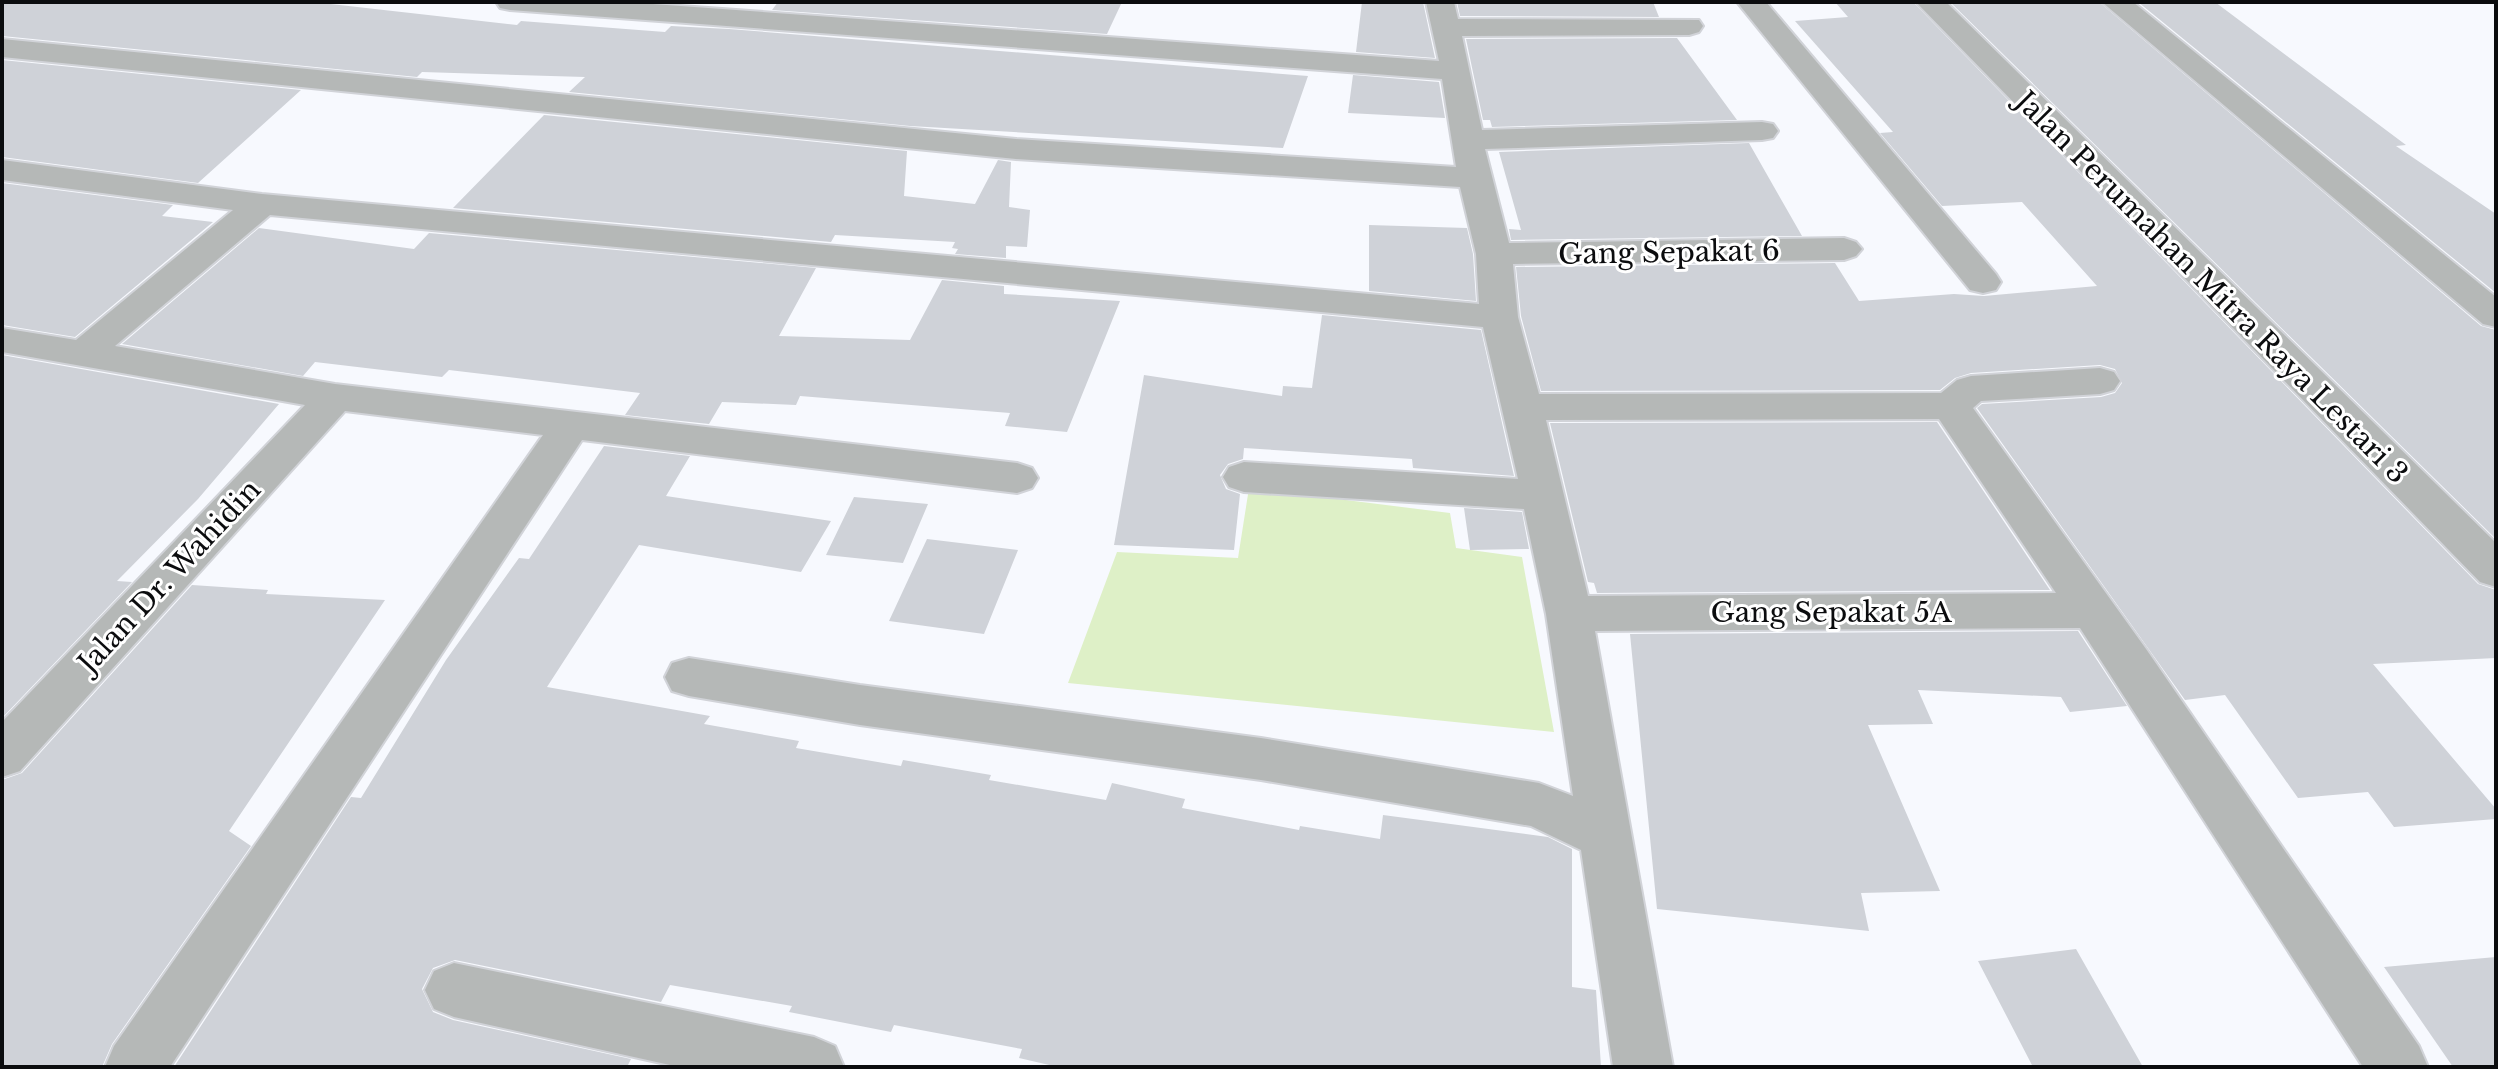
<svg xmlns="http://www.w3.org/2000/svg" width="2498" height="1069" font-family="'Libre Baskerville',serif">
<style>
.green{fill:#def0c7}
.building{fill:#cfd2d8}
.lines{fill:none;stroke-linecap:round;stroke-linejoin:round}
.minor-casing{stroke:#d1d3d8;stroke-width:4}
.minor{fill:#b5b8b7;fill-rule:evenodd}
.labels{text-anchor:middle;stroke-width:6;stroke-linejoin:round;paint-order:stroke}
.street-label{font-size:28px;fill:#0b0c0e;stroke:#fff}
</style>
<rect width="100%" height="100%" fill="#f7f9fe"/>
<path class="green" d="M 1249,488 L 1450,513 L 1456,548 L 1522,557 L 1554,732 L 1068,683 L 1117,552 L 1238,558 Z"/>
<path class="building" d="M 2,2 L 313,2 L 517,25 L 521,21 L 665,32 L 671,26 L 729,29 L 1308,76 L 1283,148 L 910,126 L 569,92 L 585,77 L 422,72 L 417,77 L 2,36 Z
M 778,2 L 1122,2 L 1107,34 L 772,10 Z
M 1362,2 L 1423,2 L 1435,58 L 1356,52 Z
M 1457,2 L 1653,2 L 1659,17 L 1460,16 Z
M 1835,2 L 1913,2 L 2478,584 L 2496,590 L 2496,658 L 2373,664 L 2496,809 L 2496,819 L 2394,827 L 2368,792 L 2298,798 L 2225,695 L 2185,700 L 1977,408 L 1982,404 L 2101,397 L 2115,393 L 2122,383 L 2115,369 L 2100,365 L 1971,373 L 1955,378 L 1940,390 L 1541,391 L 1521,316 L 1516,267 L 1835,263 L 1859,301 L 1954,294 L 1984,296 L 2097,286 L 2022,202 L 1942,206 L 1880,133 L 1893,132 L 1795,21 L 1848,17 Z
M 1950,2 L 2099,2 L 2481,326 L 2496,330 L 2496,539 Z
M 2138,2 L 2215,2 L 2406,145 L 2396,146 L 2496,214 L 2496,293 Z
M 1677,38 L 1737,120 L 1492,127 L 1490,120 L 1483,120 L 1466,39 Z
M 2,60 L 301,90 L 198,183 L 2,157 Z
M 1353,75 L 1439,82 L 1445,118 L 1348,113 Z
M 544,115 L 907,151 L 904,196 L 975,204 L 998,160 L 1011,162 L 1009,207 L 1030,210 L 1027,247 L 1006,246 L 1006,258 L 955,254 L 958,249 L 952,248 L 955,242 L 835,235 L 831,242 L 453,208 Z
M 1749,143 L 1802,236 L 1511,240 L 1509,229 L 1521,230 L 1499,152 Z
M 2,183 L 173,205 L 162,216 L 213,222 L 75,337 L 2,325 Z
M 1369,225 L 1467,228 L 1473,254 L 1476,301 L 1369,291 Z
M 259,228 L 414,249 L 429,233 L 816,268 L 779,336 L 910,340 L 942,280 L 1004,286 L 1004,294 L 1120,301 L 1067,432 L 1005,426 L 1010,413 L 800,396 L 796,405 L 722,402 L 709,424 L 625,415 L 640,393 L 449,370 L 442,377 L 315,362 L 303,376 L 122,344 Z
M 1322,315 L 1481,330 L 1514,476 L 1413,468 L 1412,459 L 1244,448 L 1243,459 L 1228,464 L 1220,475 L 1226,489 L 1240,494 L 1234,550 L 1114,545 L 1144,375 L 1282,396 L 1283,386 L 1312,388 Z
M 2,355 L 279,404 L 198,499 L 117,581 L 132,582 L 2,718 Z
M 1937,422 L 2050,590 L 1597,593 L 1594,583 L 1588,582 L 1550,423 Z
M 604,446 L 690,456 L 666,496 L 831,521 L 801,572 L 639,545 L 547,687 L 710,716 L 704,724 L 799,741 L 796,748 L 901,766 L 903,760 L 991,775 L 989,780 L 1106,800 L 1112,783 L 1185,799 L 1182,808 L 1299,830 L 1300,826 L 1380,839 L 1383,815 L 1548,837 L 1572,849 L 1572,987 L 1596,990 L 1601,1067 L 1058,1067 L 1019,1058 L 1022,1049 L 894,1025 L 891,1032 L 789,1012 L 792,1006 L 670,985 L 661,1002 L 455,960 L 433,968 L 422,989 L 433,1012 L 453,1020 L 631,1059 L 627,1067 L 174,1067 L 351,797 L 361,798 L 446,660 L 519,558 L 529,559 Z
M 854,497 L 928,504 L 903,563 L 826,555 Z
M 1464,508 L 1522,512 L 1529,549 L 1470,550 Z
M 927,539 L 1018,550 L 984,634 L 889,621 Z
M 192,585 L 268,590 L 266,594 L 385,600 L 229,831 L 251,846 L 112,1044 L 102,1067 L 2,1067 L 2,780 L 22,773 Z
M 2078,631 L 2127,706 L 2070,712 L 2061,697 L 1918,690 L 1933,724 L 1868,725 L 1940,891 L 1861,893 L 1869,931 L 1657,909 L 1630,634 Z
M 2076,949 L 2143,1067 L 2033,1067 L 1978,961 Z
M 2496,957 L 2496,1067 L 2453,1067 L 2384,967 Z"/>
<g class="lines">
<g class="minor-casing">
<path id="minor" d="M 496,2 L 625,2 L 1439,61 L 1426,2 L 1454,2 L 1458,19 L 1699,20 L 1703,26 L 1699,32 L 1689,35 L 1462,36 L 1482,130 L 1762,122 L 1773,124 L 1778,131 L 1773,138 L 1762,140 L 1485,149 L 1509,243 L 1844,238 L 1856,242 L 1862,249 L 1856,256 L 1844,260 L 1513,264 L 1518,317 L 1539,394 L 1941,393 L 1957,380 L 1971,376 L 2100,368 L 2114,372 L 2120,381 L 2114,390 L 2100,394 L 1981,401 L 1973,408 L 2146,649 L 2419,1046 L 2428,1067 L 2363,1067 L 2080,628 L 1595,631 L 1673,1067 L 1613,1067 L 1581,850 L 1531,826 L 1261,780 L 860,725 L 689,696 L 672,691 L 665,677 L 672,663 L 689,658 L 860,685 L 1261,738 L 1539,783 L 1573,796 L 1546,614 L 1524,509 L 1244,492 L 1229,487 L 1223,477 L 1229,467 L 1244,462 L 1518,479 L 1483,327 L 270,215 L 115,346 L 335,384 L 1017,463 L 1032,468 L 1038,478 L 1032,488 L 1017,493 L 582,440 L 170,1067 L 105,1067 L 114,1046 L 543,435 L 345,411 L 20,771 L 2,777 L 2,722 L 305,405 L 2,352 L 2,328 L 76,340 L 233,210 L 2,180 L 2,160 L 262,194 L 1479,304 L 1476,254 L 1460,187 L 1016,159 L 2,57 L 2,39 L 1016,139 L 1456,167 L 1442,79 L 510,10 L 500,8 ZM 1939,419 L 2056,593 L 1588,596 L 1546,420 Z
M 1737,2 L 1766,2 L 1996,274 L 2001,282 L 1996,290 L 1983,293 L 1970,290 Z
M 1916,2 L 1946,2 L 2496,543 L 2496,587 L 2480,582 Z
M 2102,2 L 2133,2 L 2496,297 L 2496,327 L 2483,324 Z
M 454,963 L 814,1037 L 835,1046 L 844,1067 L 679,1067 L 454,1017 L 434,1009 L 425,990 L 434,971 Z"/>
</g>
<use href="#minor" class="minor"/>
</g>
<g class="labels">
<g class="street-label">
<text transform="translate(1669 252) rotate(-1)" y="10">Gang Sepakat 6</text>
<text transform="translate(2212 287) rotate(45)" y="10">Jalan Perumahan Mitra Raya Lestari 3</text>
<text transform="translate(169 576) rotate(-47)" y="10">Jalan Dr. Wahidin</text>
<text x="1831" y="622">Gang Sepakat 5A</text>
</g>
</g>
<rect width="2498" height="1069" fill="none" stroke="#0b0c0e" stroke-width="8"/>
</svg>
